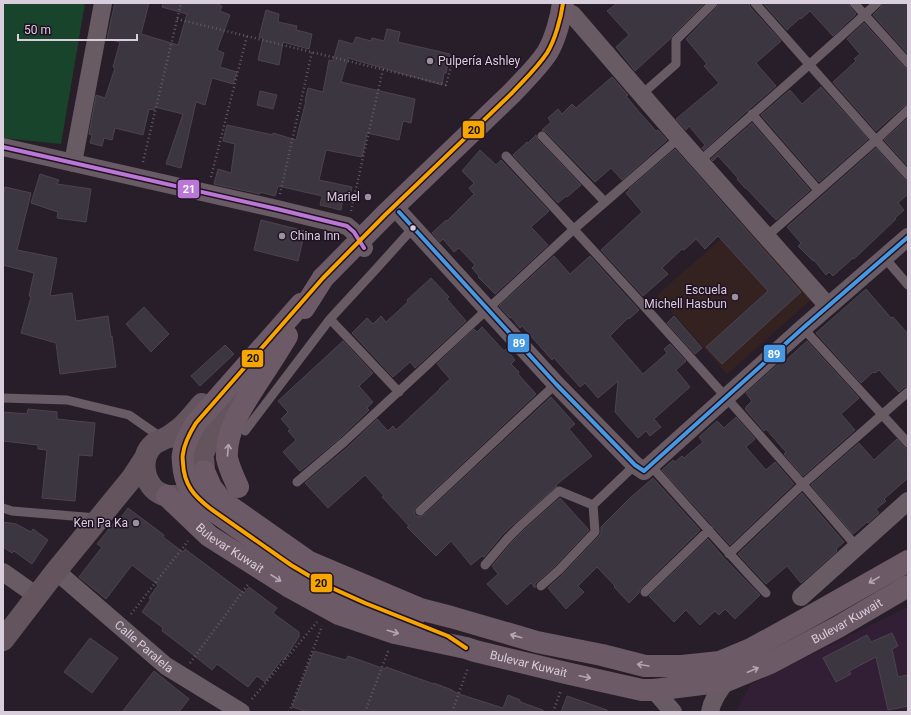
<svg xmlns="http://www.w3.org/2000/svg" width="911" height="715" font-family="Roboto,sans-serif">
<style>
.built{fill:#321f36}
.education{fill:#342220}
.green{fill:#18442b}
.building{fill:#3c3640;stroke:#4b444e}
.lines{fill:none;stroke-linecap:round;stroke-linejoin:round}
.path{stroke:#655a62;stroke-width:2.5;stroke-dasharray:1 3;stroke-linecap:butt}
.service{stroke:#695b64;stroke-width:9}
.minor{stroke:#695b64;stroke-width:18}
.secondary{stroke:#64545e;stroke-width:22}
.primary{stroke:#6c5a66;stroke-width:22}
.primary-bridge{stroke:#6c5a66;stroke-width:22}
.bus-1-casing{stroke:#211124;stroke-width:7}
.bus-2-casing{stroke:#211124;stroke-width:7}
.bus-3-casing{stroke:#211124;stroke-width:7}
.bus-1{stroke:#ba77d6;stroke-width:4}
.bus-2{stroke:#4699e1;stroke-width:4}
.bus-3{stroke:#f7a600;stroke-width:4}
.oneway{stroke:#b3a5b2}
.poi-dot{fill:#9b909d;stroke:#211124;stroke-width:1.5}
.bus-dot{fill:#d9cedb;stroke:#211124;stroke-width:1.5}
.labels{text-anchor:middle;stroke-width:3;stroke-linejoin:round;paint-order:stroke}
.poi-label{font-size:12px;fill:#d9cedb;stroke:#211124;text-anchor:end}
.street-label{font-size:12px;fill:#d9cedb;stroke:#211124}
.line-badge{stroke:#211124;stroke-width:1.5}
.badge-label{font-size:11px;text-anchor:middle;font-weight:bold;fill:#fff}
.pale-badge-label{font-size:11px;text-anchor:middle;font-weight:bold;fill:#111}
</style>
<rect width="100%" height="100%" fill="#281e2a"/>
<path class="built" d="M 908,607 L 908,712 L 736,712 L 750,685 Z"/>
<path class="education" d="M 745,218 L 813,298 L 727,374 L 657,295 Z"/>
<path class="green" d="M 3,3 L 85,3 L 61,144 L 3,138 Z"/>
<path class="building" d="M 115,3 L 149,3 L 141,34 L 178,45 L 187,14 L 162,7 L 163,3 L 215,3 L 222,6 L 220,11 L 230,15 L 217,50 L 224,53 L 220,67 L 237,72 L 233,84 L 212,78 L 205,105 L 196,102 L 181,168 L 166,164 L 183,114 L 155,107 L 154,110 L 149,109 L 143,135 L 115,128 L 112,140 L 104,138 L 102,146 L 90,143 L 92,135 L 89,134 L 96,95 L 105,98 L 115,68 L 113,67 L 120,42 L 107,39 L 111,20 Z
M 617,3 L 705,3 L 672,36 L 670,39 L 635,71 L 616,47 L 629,35 L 607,11 Z
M 719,3 L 749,3 L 750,7 L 781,41 L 756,63 L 776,86 L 748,110 L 704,150 L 702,148 L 705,145 L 689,126 L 686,130 L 676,119 L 719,83 L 704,66 L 707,64 L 686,39 L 717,7 Z
M 763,3 L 848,3 L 850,7 L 856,14 L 833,36 L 810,11 L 801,19 L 800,18 L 787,30 Z
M 883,3 L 908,3 L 908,54 L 873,15 L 881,7 Z
M 266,10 L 279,14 L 278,22 L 297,26 L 296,30 L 312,34 L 309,49 L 283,42 L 279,65 L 258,60 L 263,38 L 259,37 Z
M 864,23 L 904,67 L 908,69 L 908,104 L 904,106 L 876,131 L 833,82 L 856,61 L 854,59 L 860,54 L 847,39 Z
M 387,29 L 400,32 L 398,42 L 450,54 L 446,73 L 444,73 L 442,85 L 348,58 L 341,82 L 415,99 L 411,123 L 403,121 L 399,140 L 367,133 L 362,157 L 326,150 L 319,180 L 352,187 L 349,200 L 343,198 L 341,210 L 320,205 L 322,196 L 278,186 L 275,196 L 260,192 L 260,194 L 214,184 L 218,169 L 231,173 L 235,144 L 223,141 L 227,125 L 273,135 L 273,133 L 296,140 L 306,101 L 305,101 L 308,88 L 323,92 L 329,60 L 333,61 L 339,40 L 353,44 L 356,37 L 371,41 L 372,38 L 384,41 Z
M 612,77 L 628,95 L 626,96 L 640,113 L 656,131 L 658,130 L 667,140 L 622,180 L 611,168 L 595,182 L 546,132 L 542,130 L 551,122 L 548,118 L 558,109 L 562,114 L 572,104 L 576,108 Z
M 821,87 L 868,139 L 819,182 L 761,115 L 790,90 L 802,104 Z
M 260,91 L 277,95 L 273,109 L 257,105 Z
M 908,118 L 908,166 L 884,140 Z
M 752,123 L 810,190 L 776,220 L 746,188 L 745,188 L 737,179 L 738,178 L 718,156 L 713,161 L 711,159 Z
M 536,135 L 538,140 L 581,185 L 567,197 L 566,196 L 558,203 L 513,155 L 527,142 L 528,143 Z
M 876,148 L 904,179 L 908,181 L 908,194 L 898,203 L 904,210 L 895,218 L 896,219 L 854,259 L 853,258 L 833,276 L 829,272 L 826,275 L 814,260 L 813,261 L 798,246 L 801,243 L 787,227 Z
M 675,149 L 801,292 L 722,364 L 706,347 L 768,291 L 718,236 L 705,249 L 696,239 L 684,250 L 682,249 L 662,268 L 668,274 L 643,296 L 601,250 L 642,212 L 626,193 L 630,189 L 629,189 Z
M 480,150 L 496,165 L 501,160 L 549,211 L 531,227 L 548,245 L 495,294 L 478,277 L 479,276 L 472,268 L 475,265 L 459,248 L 454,252 L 443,239 L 440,242 L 432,233 L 446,220 L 447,221 L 474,194 L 469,188 L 474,183 L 462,171 Z
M 40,174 L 59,180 L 57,184 L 91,189 L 86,222 L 57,218 L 58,212 L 31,203 Z
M 5,187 L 31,193 L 17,250 L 57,258 L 50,296 L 72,293 L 76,321 L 108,316 L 111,337 L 112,336 L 116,367 L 60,374 L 56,343 L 21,333 L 31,297 L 29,296 L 34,273 L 3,265 L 3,196 Z
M 261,220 L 305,231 L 298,261 L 254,250 Z
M 554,256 L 570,274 L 590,256 L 639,310 L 629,319 L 628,318 L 610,336 L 643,374 L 667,353 L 664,349 L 670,344 L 686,361 L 676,370 L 690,387 L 654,419 L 661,427 L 650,436 L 646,431 L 638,438 L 615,412 L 618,381 L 598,398 L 585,383 L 580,387 L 554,358 L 552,360 L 522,326 L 520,328 L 511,317 L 510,318 L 499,306 Z
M 431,278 L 449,297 L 447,299 L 466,321 L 415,368 L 410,362 L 393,377 L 352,333 L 367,318 L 373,324 L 381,316 L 386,322 L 408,302 L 407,300 Z
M 866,289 L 886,312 L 891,318 L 893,317 L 908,334 L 908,386 L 904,387 L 899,392 L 879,370 L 875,373 L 873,372 L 861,383 L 816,333 Z
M 144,307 L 169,334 L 151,352 L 126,324 Z
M 674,316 L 702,348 L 695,354 L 667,323 Z
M 482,327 L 504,351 L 506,349 L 515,360 L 511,364 L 519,372 L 518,374 L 536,394 L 416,507 L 414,510 L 415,515 L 419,517 L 424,515 L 551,397 L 575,424 L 569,429 L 592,456 L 556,485 L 557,486 L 516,522 L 503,534 L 484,557 L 482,556 L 471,565 L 451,541 L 436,556 L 407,527 L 409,526 L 382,497 L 384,496 L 365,475 L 328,508 L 305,483 L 348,447 L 377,419 L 388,431 L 393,426 L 396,430 L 440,389 L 439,389 L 450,379 L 437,364 L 474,329 L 477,332 Z
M 343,341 L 373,373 L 359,386 L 373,402 L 367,408 L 369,410 L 340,438 L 300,471 L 283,452 L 296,440 L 288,431 L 290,429 L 281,419 L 288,412 L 278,401 Z
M 807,341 L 859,398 L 841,414 L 855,430 L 803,476 L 784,454 L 786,452 L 766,429 L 764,431 L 745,409 L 746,408 L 746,407 L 752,401 L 746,393 L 783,360 L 784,362 Z
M 225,345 L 234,354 L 200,386 L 191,376 Z
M 28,409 L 57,412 L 57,419 L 95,423 L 92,456 L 79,455 L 75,501 L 42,498 L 47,450 L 38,449 L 38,445 L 3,441 L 3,412 L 27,414 Z
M 736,417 L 755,439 L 746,447 L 766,470 L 775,462 L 794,484 L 730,545 L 662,470 L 673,460 L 675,462 L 682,456 L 684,458 L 703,442 L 699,437 L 717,421 L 724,428 Z
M 897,439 L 904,447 L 908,449 L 908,478 L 884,499 L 886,501 L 876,509 L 879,513 L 868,523 L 867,522 L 853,534 L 811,485 L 859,443 L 874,460 Z
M 653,478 L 700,530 L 641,588 L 639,591 L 639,593 L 629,603 L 614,587 L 615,586 L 597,567 L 578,586 L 584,592 L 566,609 L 548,588 L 563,574 L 599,536 L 601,534 L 601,527 L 629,499 Z
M 802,493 L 844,542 L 836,549 L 837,551 L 801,583 L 787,566 L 766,584 L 738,554 Z
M 560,498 L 589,530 L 555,566 L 537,582 L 535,584 L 535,588 L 531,583 L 507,605 L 487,584 L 498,574 L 492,566 L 512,542 L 524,530 Z
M 128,508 L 164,535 L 163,537 L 183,552 L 185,549 L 244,593 L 249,587 L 277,608 L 273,613 L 299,632 L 299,637 L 284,660 L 282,659 L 265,682 L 257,676 L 248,687 L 217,664 L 212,670 L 182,646 L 162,631 L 163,628 L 142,612 L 151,599 L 149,598 L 158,585 L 132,565 L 106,599 L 79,577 L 102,547 L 97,544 L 116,520 L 118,521 Z
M 3,522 L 16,524 L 31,532 L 33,529 L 48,540 L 32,564 L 14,551 L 12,553 L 3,547 Z
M 708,539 L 724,558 L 760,595 L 735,619 L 725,609 L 719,615 L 715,611 L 700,625 L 686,610 L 674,622 L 649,596 Z
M 892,633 L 898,646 L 892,649 L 898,677 L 908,675 L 908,706 L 888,710 L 876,657 L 849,671 L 851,674 L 836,682 L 823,658 L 867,635 L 871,642 Z
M 90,638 L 118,658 L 92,693 L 64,672 Z
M 314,651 L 346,660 L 348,656 L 385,669 L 386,667 L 434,684 L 434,683 L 452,690 L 451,690 L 459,694 L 503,708 L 508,695 L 520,700 L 520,702 L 543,710 L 543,712 L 308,712 L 292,707 Z
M 154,671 L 189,699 L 179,712 L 122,712 Z
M 567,696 L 607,710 L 607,712 L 561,712 Z"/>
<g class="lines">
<path class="path" d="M 177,19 L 446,85 L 454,55
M 143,162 L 181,3
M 211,177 L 247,36
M 280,194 L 312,52
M 351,211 L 383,69
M 131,614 L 188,541
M 190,663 L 249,583
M 252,699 L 317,622
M 289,712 L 322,626
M 365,712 L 389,649
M 452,712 L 468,668
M 553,712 L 561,690"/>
<path class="service" d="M 755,3 L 876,140 L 908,175
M 854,3 L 908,63
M 641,95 L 676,64 L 676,40 L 713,3
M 752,114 L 818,190
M 542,136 L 605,202
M 506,156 C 625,284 743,414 857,547
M 700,161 C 759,108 820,57 877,3
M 767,236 L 876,140 L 908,110
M 884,257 L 908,285
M 330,319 L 399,392
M 803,328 L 908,443
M 3,398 L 67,400 L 129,415 L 162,438
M 245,431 L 330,319 L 377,268 L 413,228
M 651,466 C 689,508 727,552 766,593
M 297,482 L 344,442 L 574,229 L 679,138
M 3,508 L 12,511 L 97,518
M 420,511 L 530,408 L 556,384
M 729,554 L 803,484 L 908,392
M 485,565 L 508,538 L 520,526 L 559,491 L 593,505
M 541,586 L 559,570 L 595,532 L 593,505 L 635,465
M 645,592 L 709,530"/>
<g class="minor">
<path d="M 572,14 L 679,138 L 828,306"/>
<path d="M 3,147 L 277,209 L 347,226 L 354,232 L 364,248"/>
<path d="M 73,163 L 103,3"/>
<path d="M 399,212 L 556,384 L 635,465 L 644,471 L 803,328 L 908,237"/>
<path id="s1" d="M 56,571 L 166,666 L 241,712"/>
<path d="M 3,572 L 37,596"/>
<path d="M 801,597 L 908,501"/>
<path d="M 654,690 L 673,712"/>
<path d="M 710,712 C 712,700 719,691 726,681"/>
</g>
<path class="secondary" d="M 168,437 C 171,437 174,436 177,437 C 216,441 211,499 170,496 C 164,496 156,492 152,487 C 142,474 141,454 155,443 C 160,440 165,439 169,436 C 173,434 176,431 179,429 C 188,422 195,412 202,404
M 202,456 L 209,440 L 242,393
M 3,640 L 56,571 L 132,478 L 145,458"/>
<g class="primary">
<path d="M 304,308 L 323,278"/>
<path d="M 204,471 L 211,487 L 222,501 L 309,562 L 420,609 L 451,617 L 537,642 L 602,655 L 645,666 L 682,666 L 720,662 L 751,649 L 820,611 L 908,561"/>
<path id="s2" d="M 167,496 L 209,536 L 288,586 L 339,614 L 395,633 L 466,648 L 475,651 L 566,673 L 642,690 L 654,690 L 726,681 L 770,663 L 838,627 L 908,586"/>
<path d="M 365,603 L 413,622"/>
</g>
<path class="primary-bridge" d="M 323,278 L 385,215 L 512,93 C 524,80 537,68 547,53 C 555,40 561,18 563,3
M 301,304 L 196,423 C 191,431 184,445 183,454 C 182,457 183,460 183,463 C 184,485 194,496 211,509 L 291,565 L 323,584 L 365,603
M 238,487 C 234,478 229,468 227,458 C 225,430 245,402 259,380 C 269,365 278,351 287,336"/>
<g class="bus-1-casing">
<path id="bus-1" d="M 3,147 L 277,209 L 347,226 L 354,232 L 364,248"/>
</g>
<g class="bus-2-casing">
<path id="bus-2" d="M 399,212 L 556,384 L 635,465 L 644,471 L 803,328 L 908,237"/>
</g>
<g class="bus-3-casing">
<path id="bus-3" d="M 466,648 L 448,636 L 365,603 L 323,584 L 291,565 L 211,509 C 194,496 184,485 183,463 C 183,460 182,457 183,454 C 184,445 191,431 196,423 L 323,278 L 385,215 L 512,93 C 524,80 537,68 547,53 C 555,40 561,18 563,3"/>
</g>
<use href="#bus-1" class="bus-1"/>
<use href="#bus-2" class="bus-2"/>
<use href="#bus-3" class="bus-3"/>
</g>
<defs><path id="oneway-shaft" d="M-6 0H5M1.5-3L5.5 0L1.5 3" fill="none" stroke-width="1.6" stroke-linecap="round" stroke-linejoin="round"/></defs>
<g class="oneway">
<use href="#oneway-shaft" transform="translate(228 450) rotate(-85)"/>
<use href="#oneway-shaft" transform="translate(276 578) rotate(33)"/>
<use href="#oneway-shaft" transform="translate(874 580) rotate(150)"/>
<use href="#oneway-shaft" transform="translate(393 632) rotate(16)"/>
<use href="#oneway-shaft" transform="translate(516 636) rotate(-164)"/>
<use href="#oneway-shaft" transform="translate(643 665) rotate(-171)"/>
<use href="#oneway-shaft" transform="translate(753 670) rotate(-23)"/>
<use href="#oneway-shaft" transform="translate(585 677) rotate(12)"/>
</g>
<g class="poi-dot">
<circle cx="430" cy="61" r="4"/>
<circle cx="368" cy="197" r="4"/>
<circle cx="282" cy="236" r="4"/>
<circle cx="735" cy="297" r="4"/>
<circle cx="136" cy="523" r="4"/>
</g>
<circle class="bus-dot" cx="413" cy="228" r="3.5"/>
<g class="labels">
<g class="poi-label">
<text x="438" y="65" text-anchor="start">Pulpería Ashley</text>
<text x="360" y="201">Mariel</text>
<text x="290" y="240" text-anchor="start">China Inn</text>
<text x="727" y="294">Escuela<tspan x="727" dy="14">Michell Hasbun</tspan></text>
<text x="128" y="527">Ken Pa Ka</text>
</g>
<g class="street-label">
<text dy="4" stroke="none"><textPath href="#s2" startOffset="82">Bulevar Kuwait</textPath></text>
<text dy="4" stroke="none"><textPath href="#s2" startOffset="742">Bulevar Kuwait</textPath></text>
<text dy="4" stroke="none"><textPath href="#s1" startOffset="116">Calle Paralela</textPath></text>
<text dy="4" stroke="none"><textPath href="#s2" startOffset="406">Bulevar Kuwait</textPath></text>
</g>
</g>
<g class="line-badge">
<rect x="462" y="120" width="23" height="19" rx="4" fill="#f7a600"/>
<rect x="177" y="179" width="23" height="20" rx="4" fill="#ba77d6"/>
<rect x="507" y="333" width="23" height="20" rx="4" fill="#4699e1"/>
<rect x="763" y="344" width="23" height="19" rx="4" fill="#4699e1"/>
<rect x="241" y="349" width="23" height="19" rx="4" fill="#f7a600"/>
<rect x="310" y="573" width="23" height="20" rx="4" fill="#f7a600"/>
</g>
<g class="badge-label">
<text x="189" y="193">21</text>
<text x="519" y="347">89</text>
<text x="774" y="358">89</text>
</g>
<g class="pale-badge-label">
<text x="474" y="134">20</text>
<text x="253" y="362">20</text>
<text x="321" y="587">20</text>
</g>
<rect width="911" height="715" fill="none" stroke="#d9cedb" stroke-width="8"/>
<path d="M18 34v6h119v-6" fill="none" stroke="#d9cedb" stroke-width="2"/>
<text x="24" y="34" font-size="12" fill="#d9cedb" stroke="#211124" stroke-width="3" paint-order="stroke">50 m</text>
</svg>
